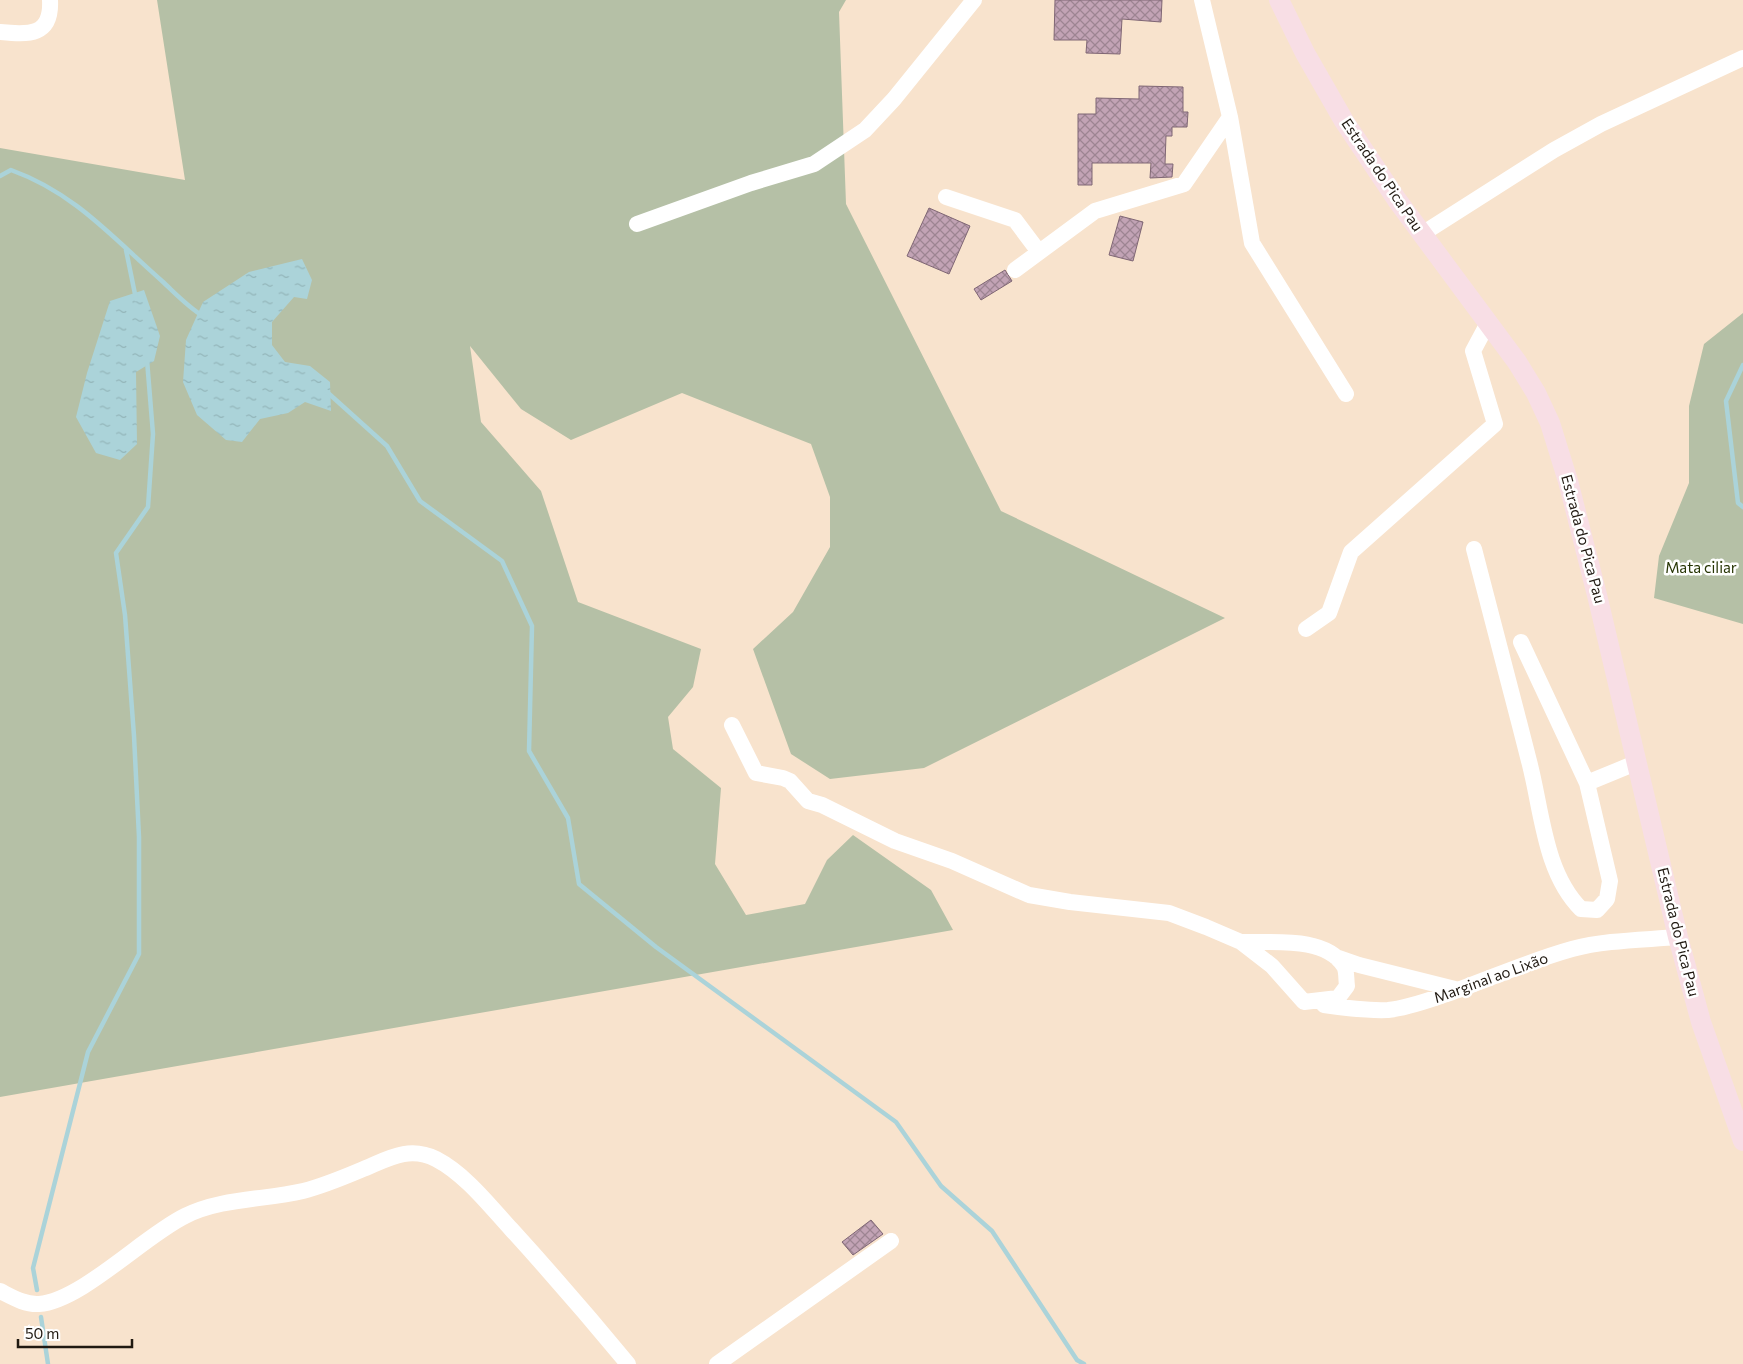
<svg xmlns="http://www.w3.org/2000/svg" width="1743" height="1364" font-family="Commissioner,sans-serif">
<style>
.green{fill:#b5c0a6}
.water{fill:url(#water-ripples)}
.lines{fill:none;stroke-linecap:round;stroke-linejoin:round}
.stream{stroke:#abd3d9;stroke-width:4.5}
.building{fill:url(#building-cross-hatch);stroke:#7f6674}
.minor{stroke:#fff;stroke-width:16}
.major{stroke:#f8dee5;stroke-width:20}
.labels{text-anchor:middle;stroke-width:5;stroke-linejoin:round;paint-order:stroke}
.street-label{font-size:15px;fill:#201911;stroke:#fff}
.park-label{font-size:15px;fill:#273504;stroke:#fff}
</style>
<defs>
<pattern id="water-ripples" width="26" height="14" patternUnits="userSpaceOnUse" patternTransform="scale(1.25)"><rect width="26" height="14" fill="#abd3d9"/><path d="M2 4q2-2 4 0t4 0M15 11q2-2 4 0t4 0" fill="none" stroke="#93b5b9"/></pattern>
<pattern id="building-cross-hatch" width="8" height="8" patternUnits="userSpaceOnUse" patternTransform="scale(1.25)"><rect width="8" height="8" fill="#c2a3b5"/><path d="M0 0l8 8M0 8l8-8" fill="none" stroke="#9d8492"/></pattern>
</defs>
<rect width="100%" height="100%" fill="#f8e3cd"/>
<path class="green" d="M 157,0 L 846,0 L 839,12 L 846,204 L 1001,511 L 1225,618 L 924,768 L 830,779 L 791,754 L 753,649 L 793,612 L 830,547 L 830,497 L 811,444 L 682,393 L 571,440 L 521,409 L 470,346 L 481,422 L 541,491 L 578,602 L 701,649 L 693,687 L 668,717 L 673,749 L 721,788 L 715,864 L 746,915 L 805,904 L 827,860 L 853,835 L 931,890 L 953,930 L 0,1097 L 0,148 L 185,180 Z
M 1743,313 L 1743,624 L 1654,598 L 1659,556 L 1689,483 L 1689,406 L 1704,344 Z"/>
<path class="water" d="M 302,259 L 312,280 L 307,299 L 294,297 L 272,322 L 272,345 L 285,362 L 310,366 L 330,382 L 331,411 L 305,402 L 288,413 L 260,419 L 242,442 L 226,440 L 197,415 L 183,382 L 186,340 L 203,302 L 249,272 Z
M 144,290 L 160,336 L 154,361 L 136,372 L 137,444 L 120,460 L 96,453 L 76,417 L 87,373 L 110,301 Z"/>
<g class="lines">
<path class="stream" d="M 0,176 L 11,170 C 75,193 113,238 162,281 C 175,293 188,307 203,316
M 126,250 L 136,299
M 1743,365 L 1726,401 L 1738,503 L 1743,507
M 327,392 L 387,446 L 420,501 L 502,561 L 532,626 L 529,751 L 568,818 L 579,884 L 656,947 L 896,1122 L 941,1186 L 992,1231 L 1077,1360 L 1084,1364
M 37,1290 L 33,1268 L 88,1052 L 139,954 L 139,837 L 134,736 L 125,615 L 116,553 L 148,507 L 153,434 L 147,360
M 41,1317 L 48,1364"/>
</g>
<path class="building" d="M 1055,0 L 1162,0 L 1161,22 L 1122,19 L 1120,54 L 1086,53 L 1087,40 L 1054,40 Z
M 1139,86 L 1183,87 L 1183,112 L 1188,112 L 1187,127 L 1172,127 L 1172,136 L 1166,136 L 1165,164 L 1173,164 L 1172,177 L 1150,178 L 1151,163 L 1092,163 L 1092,185 L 1078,185 L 1078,114 L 1096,114 L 1096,98 L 1139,99 Z
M 929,208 L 970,226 L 949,274 L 907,256 Z
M 1120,216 L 1143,222 L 1133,261 L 1109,255 Z
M 1005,270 L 1012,281 L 981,300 L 974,289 Z
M 871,1220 L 883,1234 L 853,1255 L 842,1242 Z"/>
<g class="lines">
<path class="minor" d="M 1202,0 L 1230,117 L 1252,243 L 1346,394
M 0,32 C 29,35 52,36 50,0
M 946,197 L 1015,220 L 1039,252
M 637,224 L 751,183 L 814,164 L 865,130 L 894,99 L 974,0
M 1422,234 L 1554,150 L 1601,124 L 1743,58
M 1015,270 L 1095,211 L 1184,184 L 1230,117
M 1474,549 C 1492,619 1511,690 1529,761 C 1542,810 1544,872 1581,909 L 1597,910 L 1607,899 L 1610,881 L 1587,783 L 1638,762
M 1306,629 L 1329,613 L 1351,552 L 1495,424 L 1473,351 L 1488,323
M 1521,642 L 1587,783
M 732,725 L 756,773 L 783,778 L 790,781 L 808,801 L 822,805 L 895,841 L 952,861 L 1029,895 L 1070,902 L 1169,913 L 1206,927 L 1241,942 L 1272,966 L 1304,1002 L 1338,998 L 1347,986 C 1346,980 1347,971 1344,966 C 1325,936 1273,943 1241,942
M 1336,957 L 1359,965 L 1459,990
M 1324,1005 C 1345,1008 1367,1011 1388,1010 C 1408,1008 1429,1000 1447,994 C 1489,979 1529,961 1572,949 C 1606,940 1643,940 1678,937
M 0,1291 C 12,1297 25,1305 39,1304 C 81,1301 144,1236 185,1216 C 221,1198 264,1200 303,1191 C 323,1186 342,1178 361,1170 C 386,1160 408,1145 436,1159 C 465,1174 489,1205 511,1229 C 551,1273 590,1318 628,1364
M 717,1364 L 891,1241"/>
<path class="major" d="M 1279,0 L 1305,53 L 1344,121 L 1397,200 L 1517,362 L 1536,393 L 1550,423 L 1568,481 L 1597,595 L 1678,937 L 1701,1022 L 1743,1141"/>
</g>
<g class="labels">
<g class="street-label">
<text transform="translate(1382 175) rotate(56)" y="5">Estrada do Pica Pau</text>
<text transform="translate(1583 539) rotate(75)" y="5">Estrada do Pica Pau</text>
<text transform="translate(1678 932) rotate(76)" y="5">Estrada do Pica Pau</text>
<text transform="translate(1491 978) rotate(-20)" y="5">Marginal ao Lixão</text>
</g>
<g class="park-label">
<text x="1701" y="573">Mata ciliar</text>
</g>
</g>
<path d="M18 1339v8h114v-8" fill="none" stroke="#201911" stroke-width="2.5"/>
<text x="25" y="1339" font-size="15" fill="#201911" stroke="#ffffff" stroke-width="4" paint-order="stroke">50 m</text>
</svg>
